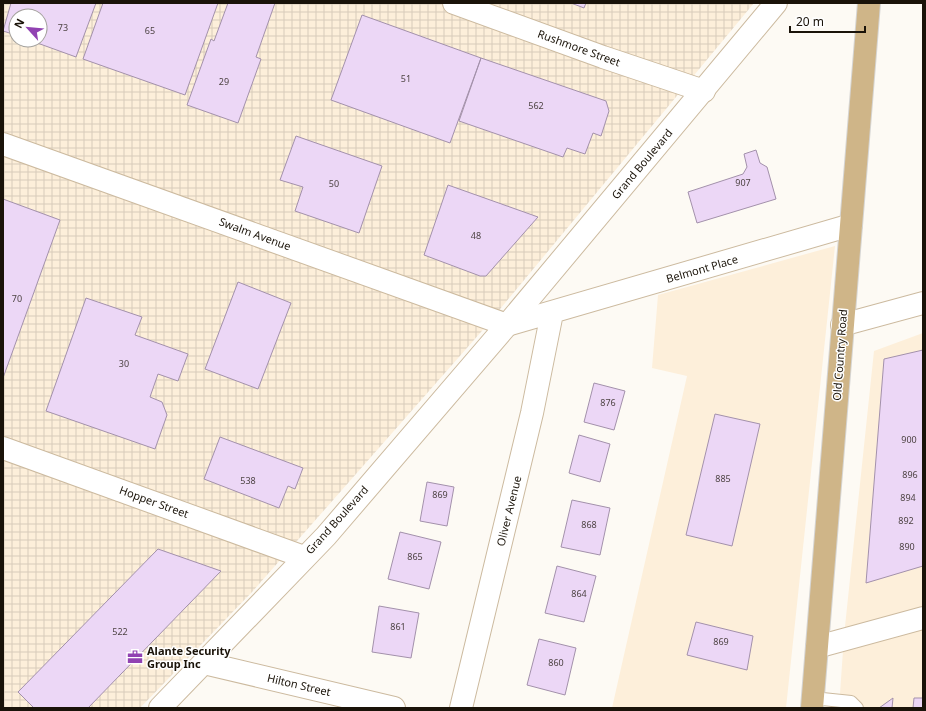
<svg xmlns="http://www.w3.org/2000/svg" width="926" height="711" font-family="'Noto Sans',sans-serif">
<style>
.built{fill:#fdefda}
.industrial{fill:url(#industrial-grid);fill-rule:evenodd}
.building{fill:#ecd7f6;stroke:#a391ab}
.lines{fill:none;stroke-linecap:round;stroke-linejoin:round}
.lane-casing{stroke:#ccba9f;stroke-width:14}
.street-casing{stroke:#ccba9f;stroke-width:24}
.secondary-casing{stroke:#ccba9f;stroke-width:24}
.primary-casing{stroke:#d6d5d3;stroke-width:24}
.lane{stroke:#fff;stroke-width:12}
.street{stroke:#fff;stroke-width:22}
.secondary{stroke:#fff;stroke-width:22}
.primary{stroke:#cfb588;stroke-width:22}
.labels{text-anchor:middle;stroke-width:3;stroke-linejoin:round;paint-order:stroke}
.number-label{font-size:9px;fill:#4e4444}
.street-label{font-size:11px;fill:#1a1309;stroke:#fff}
.poi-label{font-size:11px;font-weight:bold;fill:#1a1309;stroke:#fff;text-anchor:start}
</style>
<defs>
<pattern id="industrial-grid" width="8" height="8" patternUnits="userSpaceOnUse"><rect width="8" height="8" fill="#fdefda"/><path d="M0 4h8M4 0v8" fill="none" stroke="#d8ccba"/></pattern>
</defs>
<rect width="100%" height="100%" fill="#fdfaf4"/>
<path class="built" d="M 835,246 L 786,708 L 612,708 L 687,376 L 652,368 L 658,295 Z
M 923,333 L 923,708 L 839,708 L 844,636 L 874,351 Z"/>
<path class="industrial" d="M 3,3 L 754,3 L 481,332 L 253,591 L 140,708 L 3,708 ZM 16,16 L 40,16 L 40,40 L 16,40 Z"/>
<path class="building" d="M 11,3 L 96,3 L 76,57 L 29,40 L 40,40 L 40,16 L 16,16 L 16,35 L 3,31 Z
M 103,3 L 218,3 L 185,95 L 83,59 Z
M 228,3 L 275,3 L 256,57 L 261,59 L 238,123 L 187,105 L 211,39 L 214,41 Z
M 571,3 L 586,3 L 584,8 Z
M 362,15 L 481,58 L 450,143 L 331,100 Z
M 481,58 L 606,101 L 609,111 L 601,136 L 593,133 L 585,154 L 567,148 L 563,157 L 459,121 Z
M 296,136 L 382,166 L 359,233 L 295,211 L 303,187 L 280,180 Z
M 756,150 L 760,163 L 767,167 L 776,199 L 697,223 L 688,192 L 743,174 L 747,167 L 744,154 Z
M 448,185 L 538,217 L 486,276 L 480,276 L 424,255 Z
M 3,199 L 60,220 L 3,378 Z
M 238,282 L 291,303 L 258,389 L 205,369 Z
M 86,298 L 142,317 L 135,335 L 188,354 L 178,381 L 158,374 L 150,397 L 162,402 L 167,415 L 155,449 L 46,411 Z
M 923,350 L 923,566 L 866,583 L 884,359 Z
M 594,383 L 625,391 L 614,430 L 584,422 Z
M 715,414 L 760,424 L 732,546 L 686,535 Z
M 579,435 L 610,444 L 600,482 L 569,473 Z
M 220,437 L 303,468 L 295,489 L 288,486 L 279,508 L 204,479 Z
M 427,482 L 454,487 L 447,526 L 420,521 Z
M 572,500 L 610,508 L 600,555 L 561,547 Z
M 400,532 L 441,542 L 429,589 L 388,579 Z
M 158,549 L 221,571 L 88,708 L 34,708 L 18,692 Z
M 557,566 L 596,576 L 584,622 L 545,613 Z
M 379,606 L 419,613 L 411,658 L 372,652 Z
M 696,622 L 753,636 L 747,670 L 687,655 Z
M 539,639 L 576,648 L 565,695 L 527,685 Z
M 893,698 L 892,708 L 879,708 Z
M 914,698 L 923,698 L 923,708 L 913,708 Z"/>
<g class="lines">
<g class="lane-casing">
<path id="lane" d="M 813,698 L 851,702 L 857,708"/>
</g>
<g class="street-casing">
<path id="street" d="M 454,3 L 603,57 L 704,91
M 3,144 L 507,325 L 851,225
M 842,325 L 923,303
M 3,448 L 304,557
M 817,647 L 923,618
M 204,663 L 394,708
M 461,708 L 532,413 L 552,313"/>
</g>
<g class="secondary-casing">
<path id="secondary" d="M 160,708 L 326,536 L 507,325 L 776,3"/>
</g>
<g class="primary-casing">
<path id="primary" d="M 812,708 L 869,3"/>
</g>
<use href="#lane" class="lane"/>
<use href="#street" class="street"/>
<use href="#secondary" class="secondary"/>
<use href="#primary" class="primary"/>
</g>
<defs>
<g id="office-bare" transform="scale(1.2)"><path d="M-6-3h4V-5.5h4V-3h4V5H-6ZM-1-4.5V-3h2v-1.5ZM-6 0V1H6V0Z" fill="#9142b2" stroke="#fff" stroke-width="2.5" paint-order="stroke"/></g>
</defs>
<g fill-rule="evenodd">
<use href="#office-bare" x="135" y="657"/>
</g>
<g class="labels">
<g class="number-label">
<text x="63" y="31">73</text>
<text x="150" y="34">65</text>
<text x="406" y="82">51</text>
<text x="224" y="85">29</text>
<text x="536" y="109">562</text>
<text x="743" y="186">907</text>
<text x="334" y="187">50</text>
<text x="476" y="239">48</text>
<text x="17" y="302">70</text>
<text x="124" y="367">30</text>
<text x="608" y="406">876</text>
<text x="909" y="443">900</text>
<text x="910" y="478">896</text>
<text x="723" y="482">885</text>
<text x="248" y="484">538</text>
<text x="440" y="498">869</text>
<text x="908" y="501">894</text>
<text x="906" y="524">892</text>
<text x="589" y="528">868</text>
<text x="907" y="550">890</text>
<text x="415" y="560">865</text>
<text x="579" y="597">864</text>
<text x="398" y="630">861</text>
<text x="120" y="635">522</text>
<text x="721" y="645">869</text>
<text x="556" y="666">860</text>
</g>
<g class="street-label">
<text transform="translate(579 48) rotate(20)" y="4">Rushmore Street</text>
<text transform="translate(642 164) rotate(-50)" y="4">Grand Boulevard</text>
<text transform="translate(255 234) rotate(20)" y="4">Swalm Avenue</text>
<text transform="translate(702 269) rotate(-16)" y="4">Belmont Place</text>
<text transform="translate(840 355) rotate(-86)" y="4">Old Country Road</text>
<text transform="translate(154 502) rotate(20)" y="4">Hopper Street</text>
<text transform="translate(509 511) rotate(-76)" y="4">Oliver Avenue</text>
<text transform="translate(337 520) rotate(-48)" y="4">Grand Boulevard</text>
<text transform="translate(299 685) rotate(13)" y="4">Hilton Street</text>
</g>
<g class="poi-label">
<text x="147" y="655">Alante Security<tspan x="147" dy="13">Group Inc</tspan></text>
</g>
</g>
<rect width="926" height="711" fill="none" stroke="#1a1309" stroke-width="8"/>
<g transform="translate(28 28) rotate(297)"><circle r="19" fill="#ffffff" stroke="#a3a19d"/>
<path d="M0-3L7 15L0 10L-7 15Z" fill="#9142b2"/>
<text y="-6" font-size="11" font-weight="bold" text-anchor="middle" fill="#1a1309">N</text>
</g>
<path d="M790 26v6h75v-6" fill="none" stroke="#1a1309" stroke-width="2"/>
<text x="796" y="26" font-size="12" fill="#1a1309" stroke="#ffffff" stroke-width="3" paint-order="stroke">20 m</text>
</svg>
